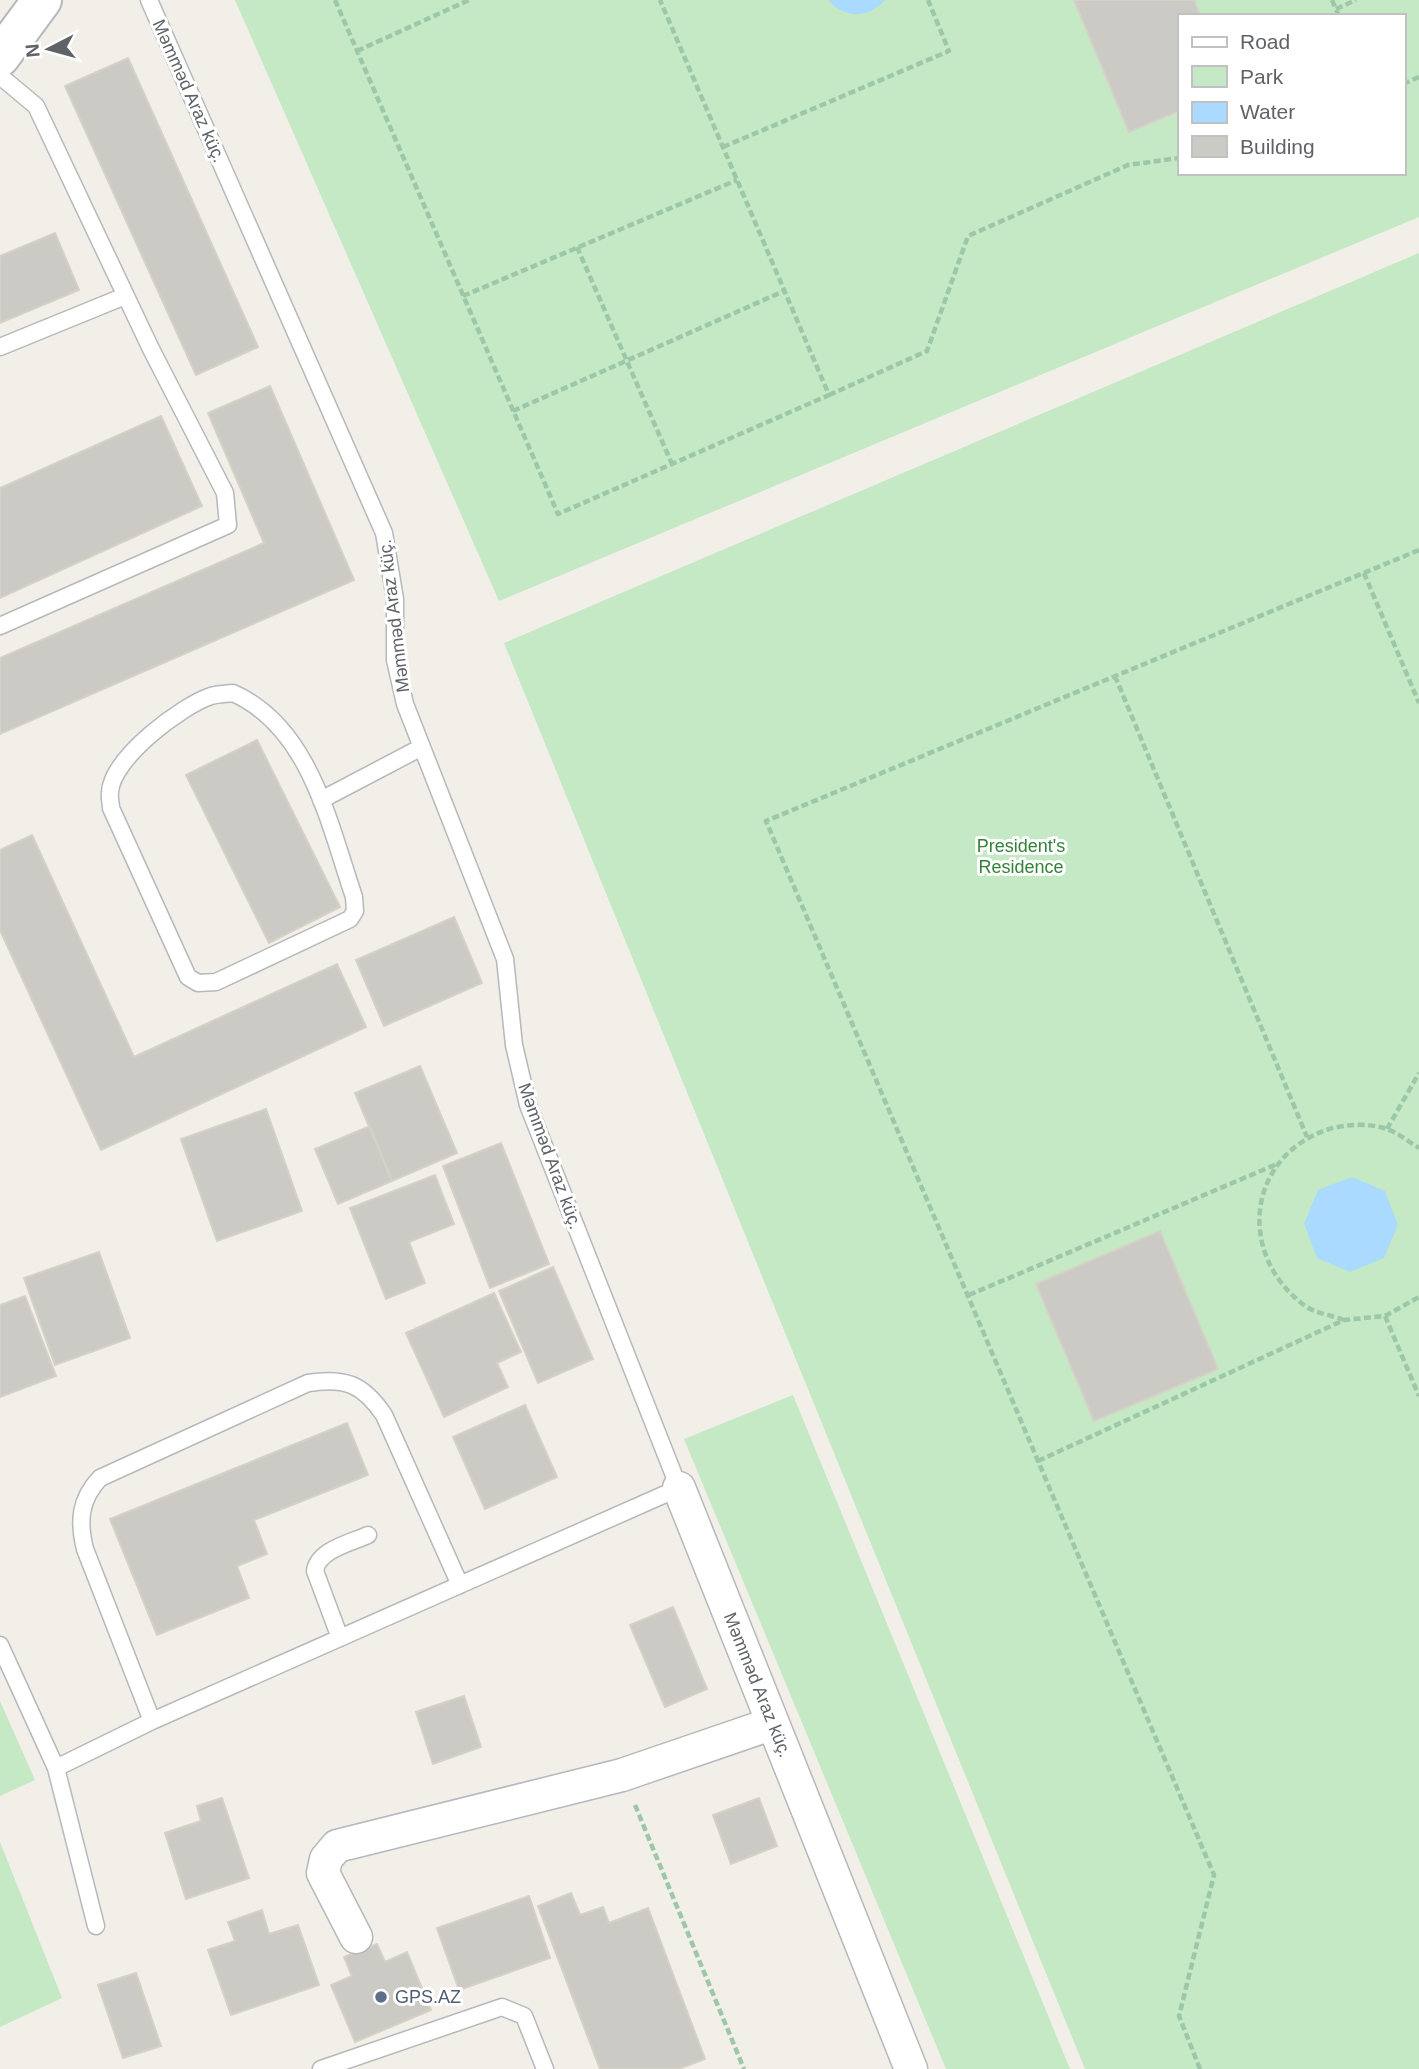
<svg xmlns="http://www.w3.org/2000/svg" width="1419" height="2069" font-family="Helvetica,sans-serif">
<style>
.green{fill:#c5e8c5;fill-rule:evenodd}
.water{fill:#aadaff}
.building{fill:#cccac5;stroke:#d6d1c6;stroke-width:2}
.lines{fill:none;stroke-linecap:round;stroke-linejoin:round}
.service-casing{stroke:#b5b8bc;stroke-width:19}
.minor-casing{stroke:#b5b8bc;stroke-width:35}
.tertiary-casing{stroke:#b5b8bc;stroke-width:42}
.path{stroke:#9cc7a9;stroke-width:4.5;stroke-dasharray:7 3.5;stroke-linecap:butt}
.service{stroke:#fff;stroke-width:16}
.minor{stroke:#fff;stroke-width:32}
.tertiary{stroke:#fff;stroke-width:38}
.service-dot{fill:#5c6f8a;stroke:#fff;stroke-width:2.5}
.labels{text-anchor:middle;stroke-width:6;stroke-linejoin:round;paint-order:stroke}
.street-label{font-size:18px;fill:#5f6368;stroke:#fff}
.park-label{font-size:18px;fill:#348238;stroke:#fff}
.service-label{font-size:18px;fill:#4e5e75;stroke:#fff;text-anchor:start}
</style>
<rect width="100%" height="100%" fill="#f1efe8"/>
<path class="green" d="M 235,0 L 1419,0 L 1419,217 L 499,601 ZM 1179,16 L 1403,16 L 1403,173 L 1179,173 Z
M 1419,253 L 1419,2069 L 1085,2069 L 504,643 Z
M 793,1395 L 1070,2069 L 946,2069 L 684,1439 Z
M 0,1701 L 35,1780 L 0,1796 Z
M 0,1842 L 62,1998 L 0,2027 Z"/>
<path class="water" d="M 828,0 L 885,0 C 868,19 845,19 828,0 Z
M 1352,1177 L 1385,1191 L 1398,1225 L 1384,1258 L 1350,1272 L 1317,1258 L 1304,1224 L 1318,1190 Z"/>
<path class="building" d="M 1074,0 L 1194,0 L 1200,16 L 1179,16 L 1179,111 L 1129,132 Z
M 128,58 L 258,347 L 196,375 L 65,86 Z
M 55,233 L 79,290 L 0,323 L 0,256 Z
M 270,386 L 354,580 L 0,734 L 0,658 L 264,543 L 208,413 Z
M 161,416 L 202,506 L 0,598 L 0,488 Z
M 257,740 L 340,907 L 269,943 L 186,775 Z
M 32,835 L 134,1057 L 337,964 L 366,1027 L 101,1150 L 0,930 L 0,850 Z
M 454,917 L 482,983 L 384,1026 L 356,960 Z
M 420,1066 L 457,1153 L 392,1181 L 355,1093 Z
M 266,1109 L 302,1211 L 217,1241 L 181,1139 Z
M 370,1126 L 392,1181 L 338,1204 L 315,1149 Z
M 501,1143 L 549,1264 L 490,1288 L 443,1166 Z
M 435,1175 L 454,1224 L 409,1242 L 425,1283 L 386,1299 L 350,1208 Z
M 1160,1231 L 1218,1369 L 1094,1421 L 1036,1284 Z
M 99,1252 L 130,1338 L 55,1365 L 24,1278 Z
M 553,1267 L 593,1359 L 538,1383 L 499,1291 Z
M 494,1293 L 521,1352 L 497,1363 L 508,1387 L 444,1417 L 406,1333 Z
M 25,1296 L 56,1376 L 0,1397 L 0,1305 Z
M 525,1405 L 557,1477 L 485,1509 L 453,1437 Z
M 347,1423 L 368,1475 L 254,1520 L 267,1554 L 237,1566 L 249,1598 L 157,1635 L 110,1519 Z
M 673,1607 L 707,1689 L 665,1707 L 630,1625 Z
M 464,1696 L 481,1747 L 433,1764 L 416,1712 Z
M 222,1798 L 249,1878 L 186,1899 L 165,1833 L 201,1821 L 197,1806 Z
M 759,1798 L 777,1846 L 731,1864 L 713,1815 Z
M 571,1893 L 580,1915 L 603,1907 L 609,1923 L 648,1908 L 705,2059 L 679,2069 L 600,2069 L 538,1906 Z
M 529,1896 L 550,1958 L 459,1990 L 437,1928 Z
M 262,1910 L 269,1934 L 298,1925 L 319,1985 L 231,2015 L 208,1950 L 235,1941 L 228,1922 Z
M 377,1944 L 385,1962 L 407,1952 L 431,2010 L 355,2042 L 331,1985 L 352,1976 L 344,1957 Z
M 136,1973 L 161,2046 L 123,2058 L 98,1985 Z"/>
<g class="lines">
<g class="service-casing">
<path id="service" d="M 0,76 L 36,106 L 151,349 L 225,493 L 228,525 L 0,626
M 0,347 L 125,296
M 233,693 C 310,727 329,824 354,897 L 355,911 L 350,919 L 216,982 L 198,983 L 188,977 L 111,808 C 111,803 109,797 110,792 C 112,758 181,706 211,696 C 218,694 226,694 233,693 Z
M 321,800 L 420,748
M 340,1638 L 315,1571 C 318,1550 350,1543 368,1535
M 0,1645 L 56,1768 L 96,1926
M 152,1721 L 85,1549 C 78,1521 80,1499 100,1478 L 308,1383 C 345,1377 363,1384 384,1415 L 460,1585
M 56,1768 L 152,1721 L 679,1488 L 528,1105 L 514,1045 L 505,959 L 405,704 L 395,660 L 395,599 L 384,533 L 149,0
M 321,2069 L 502,2007 L 524,2016 L 545,2069"/>
</g>
<g class="minor-casing">
<g id="minor">
<path id="s1" d="M 679,1488 L 911,2069"/>
<path d="M 356,1937 L 323,1873 L 326,1859 L 337,1846 L 622,1775 L 771,1724"/>
</g>
</g>
<g class="tertiary-casing">
<path id="tertiary" d="M 0,57 L 42,0"/>
</g>
<path class="path" d="M 335,0 L 558,514 L 829,395 L 660,0
M 1332,0 L 1339,16
M 1336,9 L 1356,0
M 357,51 L 469,0
M 1403,84 L 1419,77
M 723,147 L 949,51 L 928,0
M 577,247 L 672,464
M 463,296 L 737,180
M 829,395 L 927,351 L 968,236 L 1128,165 L 1179,158
M 513,411 L 784,291
M 1364,573 L 1419,703
M 1115,676 L 1307,1137
M 1387,1129 L 1419,1073
M 969,1295 L 1277,1164
M 1385,1316 L 1419,1396
M 1344,1320 C 1331,1315 1314,1313 1304,1305 C 1236,1254 1247,1156 1329,1129 C 1347,1124 1369,1123 1387,1129 C 1398,1133 1409,1142 1419,1148
M 1038,1461 L 1344,1320 L 1385,1316 L 1419,1297
M 635,1805 L 744,2069
M 1200,2069 L 1179,2016 L 1214,1875 L 766,821 L 1419,550"/>
<use href="#service" class="service"/>
<use href="#minor" class="minor"/>
<use href="#tertiary" class="tertiary"/>
</g>
<circle class="service-dot" cx="381" cy="1997" r="7"/>
<g class="labels">
<g class="street-label">
<text transform="translate(189 91) rotate(66)" y="6">Məmməd Araz küç.</text>
<text transform="translate(394 616) rotate(-97)" y="6">Məmməd Araz küç.</text>
<text transform="translate(550 1156) rotate(70)" y="6">Məmməd Araz küç.</text>
<text dy="6" stroke="none"><textPath href="#s1" startOffset="212">Məmməd Araz küç.</textPath></text>
</g>
<g class="park-label">
<text x="1021" y="852">President's<tspan x="1021" dy="21">Residence</tspan></text>
</g>
<g class="service-label">
<text x="395" y="2003">GPS.AZ</text>
</g>
</g>
<rect x="1178" y="14" width="228" height="161" fill="#ffffff" stroke="#bfc1c3" stroke-width="2"/>
<rect x="1192" y="37" width="35" height="10" fill="#ffffff" stroke="#bfc1c3" stroke-width="2"/>
<text x="1240" y="49" font-size="21" fill="#5f6368">Road</text>
<rect x="1192" y="66" width="35" height="21" fill="#c5e8c5" stroke="#bfc1c3" stroke-width="2"/>
<text x="1240" y="84" font-size="21" fill="#5f6368">Park</text>
<rect x="1192" y="102" width="35" height="21" fill="#aadaff" stroke="#bfc1c3" stroke-width="2"/>
<text x="1240" y="119" font-size="21" fill="#5f6368">Water</text>
<rect x="1192" y="136" width="35" height="21" fill="#cccac5" stroke="#bfc1c3" stroke-width="2"/>
<text x="1240" y="154" font-size="21" fill="#5f6368">Building</text>
<g transform="translate(49 49) rotate(264)" stroke="#ffffff" stroke-width="5" paint-order="stroke">
<path d="M0-5L12 26L0 18L-12 26Z" fill="#5f6368"/>
<text y="-10" font-size="19" font-weight="bold" text-anchor="middle" fill="#5f6368">N</text>
</g>
</svg>
